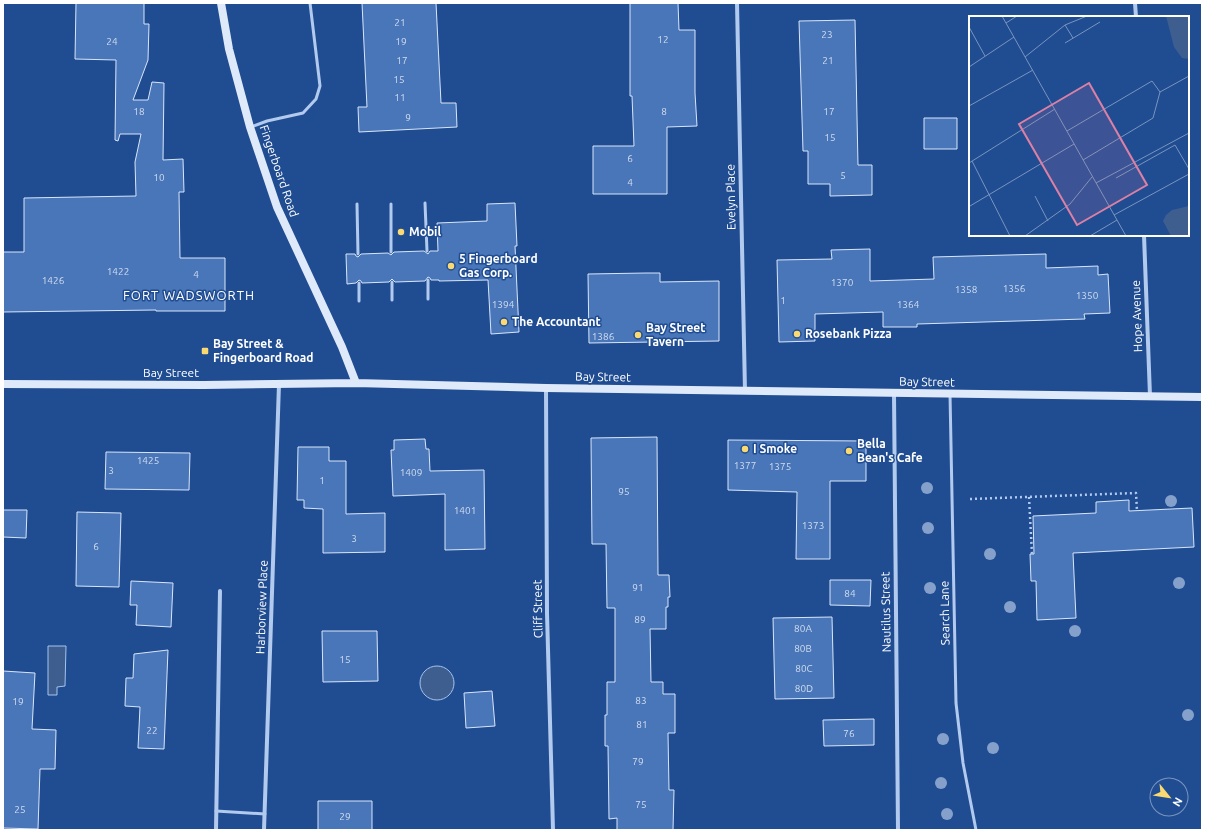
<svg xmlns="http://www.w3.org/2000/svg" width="1205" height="833" font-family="Ubuntu,sans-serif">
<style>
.water{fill:#3e5e90;stroke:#a5c4ef}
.building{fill:#4976b9;stroke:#d8e6fa}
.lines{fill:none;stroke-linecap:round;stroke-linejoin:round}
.path{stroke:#b2caee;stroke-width:2.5;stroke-dasharray:2 3;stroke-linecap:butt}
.lane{stroke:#b2caee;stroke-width:3}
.street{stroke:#b2caee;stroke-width:4}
.secondary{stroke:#dee9fa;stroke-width:8}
.tree{fill:#85a1cb}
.poi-dot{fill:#fbd972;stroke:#204d92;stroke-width:1.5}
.labels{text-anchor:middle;stroke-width:3;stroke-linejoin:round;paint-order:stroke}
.number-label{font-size:10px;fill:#d2ddee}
.street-label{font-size:12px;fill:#fff;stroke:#204d92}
.poi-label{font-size:12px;font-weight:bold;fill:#fff;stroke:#204d92;text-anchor:start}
.neighbourhood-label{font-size:13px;letter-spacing:1px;fill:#fff;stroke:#204d92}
.inset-road{fill:none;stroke:#7994be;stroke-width:1}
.view{fill:#dd80a5;fill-opacity:0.15;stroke:#dd80a5;stroke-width:2}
.inset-edge{fill:none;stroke:#fff;stroke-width:2}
</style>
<rect width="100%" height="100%" fill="#204d92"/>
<path class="water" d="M 48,646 L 66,646 L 65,686 L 57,687 L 57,695 L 48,695 Z
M420 683a17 17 0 1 1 34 0a17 17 0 1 1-34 0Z"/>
<path class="building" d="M 76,3 L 144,3 L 144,24 L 149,24 L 148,60 L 133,100 L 148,100 L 152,82 L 164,83 L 163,160 L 183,159 L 184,192 L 179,192 L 180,258 L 225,258 L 225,311 L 156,311 L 156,310 L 3,312 L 3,252 L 24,252 L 24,198 L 136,196 L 135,162 L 141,134 L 120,134 L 118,141 L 115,140 L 116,60 L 75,59 Z
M 362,3 L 436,3 L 441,103 L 456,103 L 457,127 L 359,132 L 358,107 L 367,107 Z
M 630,3 L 678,3 L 679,30 L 695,30 L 695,93 L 697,126 L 667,127 L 667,194 L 593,194 L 593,146 L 634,146 L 632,96 L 630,96 Z
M 855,20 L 858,165 L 872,165 L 872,195 L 830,196 L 830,184 L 808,184 L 808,151 L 803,151 L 799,21 Z
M 924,118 L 957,118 L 957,149 L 924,149 Z
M 515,203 L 517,246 L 515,246 L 519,332 L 491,334 L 488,280 L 439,281 L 439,280 L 431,280 L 430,278 L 428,277 L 425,281 L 395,282 L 392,279 L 389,282 L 362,283 L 361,281 L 359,280 L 356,283 L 347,284 L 346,254 L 355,254 L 356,256 L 358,257 L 361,254 L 388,253 L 391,255 L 394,252 L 424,251 L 428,254 L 430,251 L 438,251 L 437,223 L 487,221 L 487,204 Z
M 870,249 L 870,281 L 934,279 L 933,257 L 1046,254 L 1046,268 L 1098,266 L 1098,275 L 1108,274 L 1110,313 L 1084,314 L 1085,319 L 917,324 L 917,327 L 883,327 L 883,312 L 815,314 L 815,341 L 779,342 L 777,260 L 832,259 L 831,250 Z
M 646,273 L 660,273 L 660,282 L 719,281 L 719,341 L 589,343 L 588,274 Z
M 657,437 L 658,575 L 669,575 L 670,597 L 668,597 L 668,607 L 666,607 L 666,629 L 650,629 L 651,682 L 663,682 L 663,694 L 675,694 L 675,733 L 668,733 L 669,790 L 674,790 L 673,830 L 617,830 L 617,818 L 609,819 L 608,746 L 605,746 L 605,715 L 607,715 L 607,682 L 615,682 L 615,608 L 607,608 L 606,544 L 592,544 L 591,438 Z
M 425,439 L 426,449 L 429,449 L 430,471 L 484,470 L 485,549 L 445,550 L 445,494 L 393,496 L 391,450 L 394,450 L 394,440 Z
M 728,440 L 866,441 L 866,481 L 830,481 L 830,559 L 796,559 L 797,492 L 728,490 Z
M 298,447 L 329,447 L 329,461 L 346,461 L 346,514 L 385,513 L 385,552 L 323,553 L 323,509 L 304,508 L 304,500 L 297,500 Z
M 106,452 L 190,453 L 189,490 L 105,489 Z
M 1129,500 L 1129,511 L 1192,508 L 1194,547 L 1073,553 L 1076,618 L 1037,620 L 1036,581 L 1031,581 L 1030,554 L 1034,554 L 1033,516 L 1096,513 L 1096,502 Z
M 3,510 L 27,510 L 26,538 L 3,537 Z
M 77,512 L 121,513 L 119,587 L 76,586 Z
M 830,580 L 871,580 L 870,606 L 830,605 Z
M 131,581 L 173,583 L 171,627 L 136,625 L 137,605 L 130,605 Z
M 832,617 L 834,698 L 775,699 L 773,618 Z
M 322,631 L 377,631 L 378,681 L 323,682 Z
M 168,650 L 164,749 L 138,748 L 140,707 L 125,706 L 126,678 L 133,678 L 134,654 Z
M 3,671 L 35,673 L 32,729 L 56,730 L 55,769 L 40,769 L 38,829 L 3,828 Z
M 492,691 L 495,726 L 466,728 L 464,693 Z
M 874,719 L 874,745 L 824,746 L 823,720 Z
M 318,801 L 372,801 L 372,830 L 318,830 Z"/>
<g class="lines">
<path class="path" d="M 1029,497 L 1032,554
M 970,499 L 1136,493 L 1137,511"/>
<path class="lane" d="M 251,127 L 267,121 L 303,113 L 316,99 L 320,86 L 310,3
M 425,203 L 427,251
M 357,204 L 358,254
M 391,204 L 391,252
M 428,280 L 428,299
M 359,283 L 359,301
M 392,300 L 392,282
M 950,394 L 956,703 L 963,763 L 976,830
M 216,811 L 265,814"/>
<path class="street" d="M 737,3 L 745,391
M 1135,3 L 1136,17
M 1144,235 L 1150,396
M 546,388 L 547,613 L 553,830
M 894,394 L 898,830
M 216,830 L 220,591
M 264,830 L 279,384"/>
<path class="secondary" d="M 221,3 L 229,49 L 250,127 L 277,207 L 342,347 L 356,383
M 3,384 L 204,385 L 356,383 L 546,388 L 1202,397"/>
</g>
<g class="tree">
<circle cx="927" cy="488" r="6"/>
<circle cx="1171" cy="501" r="6"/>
<circle cx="928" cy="528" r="6"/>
<circle cx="990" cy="554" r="6"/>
<circle cx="1179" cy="583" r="6"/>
<circle cx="930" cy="588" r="6"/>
<circle cx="1010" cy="607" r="6"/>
<circle cx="1075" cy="631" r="6"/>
<circle cx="1188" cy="715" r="6"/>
<circle cx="943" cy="739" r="6"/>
<circle cx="993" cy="748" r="6"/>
<circle cx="941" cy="783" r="6"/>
<circle cx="947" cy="814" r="6"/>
</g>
<g class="poi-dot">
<circle cx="401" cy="232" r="4"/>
<circle cx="451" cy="266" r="4"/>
<circle cx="504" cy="322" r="4"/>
<circle cx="797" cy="334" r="4"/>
<circle cx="638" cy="335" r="4"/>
<rect x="201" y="347" width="8" height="8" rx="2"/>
<circle cx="745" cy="449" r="4"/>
<circle cx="849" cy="451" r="4"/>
</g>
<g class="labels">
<g class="number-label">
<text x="400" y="26">21</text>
<text x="827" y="38">23</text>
<text x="663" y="43">12</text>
<text x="112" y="45">24</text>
<text x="401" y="45">19</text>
<text x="402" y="64">17</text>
<text x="828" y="64">21</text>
<text x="399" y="83">15</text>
<text x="400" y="101">11</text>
<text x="139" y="115">18</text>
<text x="664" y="115">8</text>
<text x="829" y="115">17</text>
<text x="408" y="121">9</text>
<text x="830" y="141">15</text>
<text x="630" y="162">6</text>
<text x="843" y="179">5</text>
<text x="159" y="181">10</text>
<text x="630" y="186">4</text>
<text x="118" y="275">1422</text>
<text x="196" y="278">4</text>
<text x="53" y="284">1426</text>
<text x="842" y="286">1370</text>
<text x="1014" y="292">1356</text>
<text x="966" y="293">1358</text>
<text x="1087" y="299">1350</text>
<text x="783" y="304">1</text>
<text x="503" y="308">1394</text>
<text x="908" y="308">1364</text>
<text x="603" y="340">1386</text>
<text x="148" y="464">1425</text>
<text x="745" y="469">1377</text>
<text x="780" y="470">1375</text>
<text x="111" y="474">3</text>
<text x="411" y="476">1409</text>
<text x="322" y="484">1</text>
<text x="624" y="495">95</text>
<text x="465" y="514">1401</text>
<text x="813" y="529">1373</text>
<text x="354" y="542">3</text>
<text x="96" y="550">6</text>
<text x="638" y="591">91</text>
<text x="850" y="597">84</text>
<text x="640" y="623">89</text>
<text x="803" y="632">80A</text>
<text x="803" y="652">80B</text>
<text x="345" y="663">15</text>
<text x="804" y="672">80C</text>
<text x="804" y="692">80D</text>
<text x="641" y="704">83</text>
<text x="18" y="705">19</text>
<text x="642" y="728">81</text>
<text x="152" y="734">22</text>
<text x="849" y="737">76</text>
<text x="638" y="765">79</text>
<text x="641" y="808">75</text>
<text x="20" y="813">25</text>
<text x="345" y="820">29</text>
</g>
<g class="street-label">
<text transform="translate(279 171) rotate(71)" y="4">Fingerboard Road</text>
<text transform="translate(731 197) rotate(-91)" y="4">Evelyn Place</text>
<text transform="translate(1137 316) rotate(-92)" y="4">Hope Avenue</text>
<text x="171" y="377">Bay Street</text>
<text transform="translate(603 377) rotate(1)" y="4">Bay Street</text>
<text transform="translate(927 382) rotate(1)" y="4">Bay Street</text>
<text transform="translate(262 607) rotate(-88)" y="4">Harborview Place</text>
<text transform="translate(538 609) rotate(-91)" y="4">Cliff Street</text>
<text transform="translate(886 612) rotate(-91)" y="4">Nautilus Street</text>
<text transform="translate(945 613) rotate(-91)" y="4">Search Lane</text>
</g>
<g class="poi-label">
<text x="409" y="236">Mobil</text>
<text x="459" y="263">5 Fingerboard<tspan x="459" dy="14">Gas Corp.</tspan></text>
<text x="512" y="326">The Accountant</text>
<text x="646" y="332">Bay Street<tspan x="646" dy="14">Tavern</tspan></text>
<text x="805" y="338">Rosebank Pizza</text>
<text x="213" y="348">Bay Street &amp;<tspan x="213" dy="14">Fingerboard Road</tspan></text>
<text x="857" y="448">Bella<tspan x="857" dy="14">Bean's Cafe</tspan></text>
<text x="753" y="453">I Smoke</text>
</g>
<g class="neighbourhood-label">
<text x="189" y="300">FORT WADSWORTH</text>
</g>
</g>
<g transform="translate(969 16)">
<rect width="220" height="220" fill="#204d92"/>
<path d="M 197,0 L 220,0 L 220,43 L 213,42 L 205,31 ZM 220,190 L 220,220 L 202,220 L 194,205 L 197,199 L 203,194 Z" fill="#3e5e90"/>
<path class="inset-road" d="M 33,0 L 157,220M 37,7 L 48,0M 96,9 L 104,22M 0,11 L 16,40M 96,27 L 131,6M 56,41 L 96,9 L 118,0M 0,51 L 45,21M 0,90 L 64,54M 98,115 L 183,65 L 191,76M 206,129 L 220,153M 114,144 L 184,102 L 191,76 L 220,60M 3,145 L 41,220M 0,147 L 86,93M 147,162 L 206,129M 127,167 L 220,117M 66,180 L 79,205M 1,190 L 105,128M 145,199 L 220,158M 56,220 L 101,188 L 123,161M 121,220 L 148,204"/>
<path class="view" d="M 120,67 L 178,169 L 108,209 L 50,108 Z"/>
<rect width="220" height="220" class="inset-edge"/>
</g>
<rect width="1205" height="833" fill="none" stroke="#ffffff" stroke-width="8"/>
<g transform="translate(1169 797) rotate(120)"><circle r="19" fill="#204d92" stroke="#7994be"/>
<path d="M0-3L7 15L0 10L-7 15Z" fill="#fbd972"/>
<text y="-6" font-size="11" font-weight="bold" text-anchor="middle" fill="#ffffff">N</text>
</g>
</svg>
